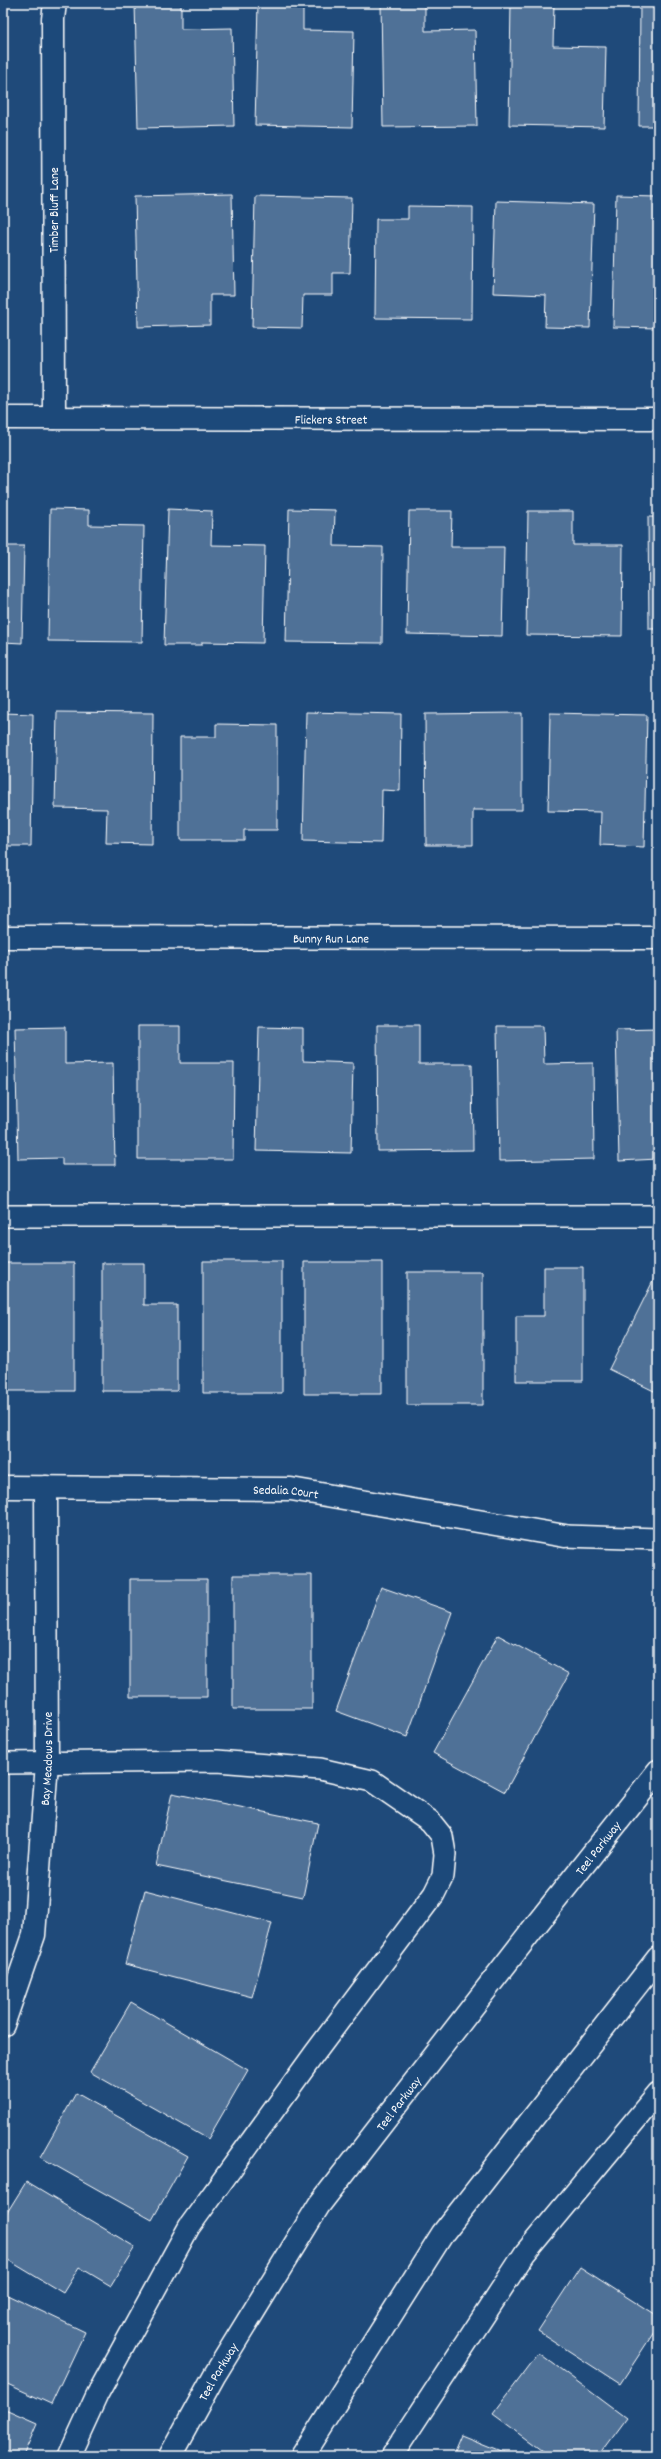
<svg xmlns="http://www.w3.org/2000/svg" width="661" height="2459" font-family="Dekko,sans-serif">
<style>
.building{fill:#507197;stroke:#fff}
.lines{fill:none;stroke-linecap:round;stroke-linejoin:round}
.service-casing{stroke:#fff;stroke-width:24}
.minor-casing{stroke:#fff;stroke-width:25}
.secondary-casing{stroke:#fff;stroke-width:25}
.service{stroke:#1f4a7a;stroke-width:21}
.minor{stroke:#1f4a7a;stroke-width:22}
.secondary{stroke:#1f4a7a;stroke-width:22}
.labels{text-anchor:middle;stroke-width:3;stroke-linejoin:round;paint-order:stroke}
.street-label{font-size:13px;fill:#fff;stroke:#1f4a7a}
</style>
<rect width="100%" height="100%" fill="#1f4a7a"/>
<filter id="ink" filterUnits="userSpaceOnUse"><feTurbulence type="fractalNoise" baseFrequency=".025" numOctaves="2"/><feDisplacementMap in="SourceGraphic" scale="8" xChannelSelector="R" yChannelSelector="G"/><feConvolveMatrix kernelMatrix="1 2 1 2 8 2 1 2 1" color-interpolation-filters="sRGB"/></filter>
<g filter="url(#ink)">
<path class="building" d="M 135,3 L 181,3 L 181,29 L 232,28 L 234,126 L 138,128 Z
M 258,3 L 303,3 L 303,30 L 354,31 L 352,127 L 255,125 Z
M 381,3 L 425,3 L 425,31 L 475,30 L 477,126 L 383,127 Z
M 511,3 L 554,3 L 553,46 L 606,47 L 604,127 L 509,125 Z
M 640,3 L 658,3 L 658,126 L 639,126 Z
M 232,194 L 234,295 L 210,295 L 210,325 L 138,327 L 135,196 Z
M 616,195 L 658,196 L 658,328 L 613,327 Z
M 255,196 L 352,198 L 350,273 L 333,273 L 333,295 L 303,295 L 302,328 L 252,327 Z
M 496,201 L 594,204 L 590,328 L 545,327 L 546,295 L 493,293 Z
M 408,206 L 473,207 L 472,319 L 375,318 L 376,219 L 408,219 Z
M 50,509 L 89,510 L 89,525 L 144,526 L 142,642 L 48,641 Z
M 168,509 L 212,511 L 211,545 L 265,546 L 263,643 L 202,642 L 202,645 L 164,645 Z
M 289,509 L 335,510 L 334,546 L 383,547 L 382,643 L 286,642 Z
M 409,511 L 452,511 L 451,547 L 504,547 L 502,636 L 407,634 Z
M 528,511 L 573,511 L 573,545 L 623,545 L 622,636 L 526,635 Z
M 648,517 L 658,517 L 658,629 L 649,629 Z
M 3,546 L 24,546 L 22,643 L 3,642 Z
M 57,712 L 153,713 L 152,844 L 106,843 L 107,809 L 55,808 Z
M 306,712 L 401,714 L 400,791 L 382,790 L 381,843 L 303,841 Z
M 3,713 L 33,714 L 31,846 L 3,846 Z
M 522,713 L 522,810 L 473,810 L 473,845 L 426,845 L 425,714 Z
M 550,713 L 647,715 L 644,847 L 600,845 L 601,812 L 548,811 Z
M 216,724 L 277,725 L 277,830 L 244,830 L 244,840 L 180,840 L 180,737 L 216,737 Z
M 377,1025 L 419,1025 L 419,1064 L 472,1064 L 473,1150 L 378,1151 Z
M 138,1026 L 180,1026 L 180,1063 L 234,1063 L 233,1159 L 138,1159 Z
M 497,1026 L 543,1026 L 544,1064 L 593,1063 L 594,1159 L 499,1161 Z
M 65,1027 L 65,1064 L 113,1063 L 115,1165 L 62,1165 L 62,1158 L 18,1159 L 15,1028 Z
M 259,1027 L 303,1028 L 303,1061 L 353,1063 L 351,1153 L 256,1151 Z
M 658,1029 L 658,1159 L 619,1161 L 616,1030 Z
M 203,1261 L 282,1261 L 282,1393 L 203,1393 Z
M 304,1262 L 382,1262 L 382,1394 L 304,1394 Z
M 3,1263 L 74,1263 L 74,1391 L 3,1391 Z
M 102,1263 L 144,1263 L 144,1305 L 177,1305 L 177,1391 L 102,1391 Z
M 544,1267 L 583,1267 L 583,1381 L 516,1381 L 516,1316 L 544,1316 Z
M 658,1271 L 658,1393 L 609,1369 Z
M 407,1272 L 483,1272 L 483,1405 L 407,1405 Z
M 233,1575 L 312,1575 L 312,1709 L 233,1709 Z
M 130,1579 L 207,1579 L 207,1697 L 130,1697 Z
M 381,1587 L 452,1612 L 407,1737 L 336,1711 Z
M 498,1635 L 569,1674 L 505,1792 L 433,1753 Z
M 172,1793 L 318,1823 L 303,1897 L 156,1866 Z
M 145,1890 L 272,1923 L 252,1997 L 125,1964 Z
M 131,2002 L 248,2070 L 208,2139 L 90,2072 Z
M 76,2093 L 188,2156 L 152,2220 L 40,2157 Z
M 26,2182 L 135,2247 L 111,2286 L 79,2267 L 63,2293 L 3,2257 L 3,2219 Z
M 580,2267 L 658,2317 L 658,2326 L 620,2384 L 538,2331 Z
M 3,2293 L 85,2332 L 51,2404 L 3,2382 Z
M 539,2353 L 626,2418 L 598,2456 L 550,2456 L 493,2414 Z
M 3,2409 L 37,2424 L 23,2456 L 3,2456 Z
M 461,2435 L 513,2456 L 452,2456 Z"/>
<g class="lines">
<g class="service-casing">
<path id="service" d="M 3,1216 L 658,1216
M 565,1536 L 658,1539
M 3,1763 L 217,1761 L 320,1769 L 372,1781 L 430,1821 L 442,1836 L 445,1854 L 443,1876 L 434,1894 L 315,2053 L 189,2227 L 97,2395 L 69,2456
M 392,2456 L 525,2253 L 658,2093"/>
</g>
<g class="minor-casing">
<g id="minor">
<path id="s1" d="M 3,418 L 658,419"/>
<path d="M 54,418 L 53,19 L 55,3"/>
<path id="s2" d="M 3,937 L 658,938"/>
<path id="s3" d="M 3,1487 L 291,1489 L 565,1536"/>
<path id="s4" d="M 3,2025 L 34,1935 L 47,1763 L 46,1487"/>
</g>
</g>
<g class="secondary-casing">
<g id="secondary">
<path id="s5" d="M 170,2456 L 214,2376 L 319,2205 L 536,1925 L 658,1771"/>
<path d="M 302,2456 L 443,2233 L 658,1958"/>
</g>
</g>
<use href="#service" class="service"/>
<use href="#minor" class="minor"/>
<use href="#secondary" class="secondary"/>
</g>
</g>
<g class="labels">
<g class="street-label">
<text transform="translate(53 210) rotate(-90)" y="5">Timber Bluff Lane</text>
<text dy="5" stroke="none"><textPath href="#s1" startOffset="328">Flickers Street</textPath></text>
<text dy="5" stroke="none"><textPath href="#s2" startOffset="328">Bunny Run Lane</textPath></text>
<text dy="5" stroke="none"><textPath href="#s3" startOffset="283">Sedalia Court</textPath></text>
<text dy="5" stroke="none"><textPath href="#s4" startOffset="272">Bay Meadows Drive</textPath></text>
<text dy="5" stroke="none"><textPath href="#s5" startOffset="745">Teel Parkway</textPath></text>
<text dy="5" stroke="none"><textPath href="#s5" startOffset="421">Teel Parkway</textPath></text>
<text dy="5" stroke="none"><textPath href="#s5" startOffset="97">Teel Parkway</textPath></text>
</g>
</g>
<rect width="661" height="2459" fill="none" stroke="#1f4a7a" stroke-width="16"/>
<rect x="8" y="8" width="645" height="2443" fill="none" stroke="#fff" stroke-width="1.5" filter="url(#ink)"/>
</svg>
